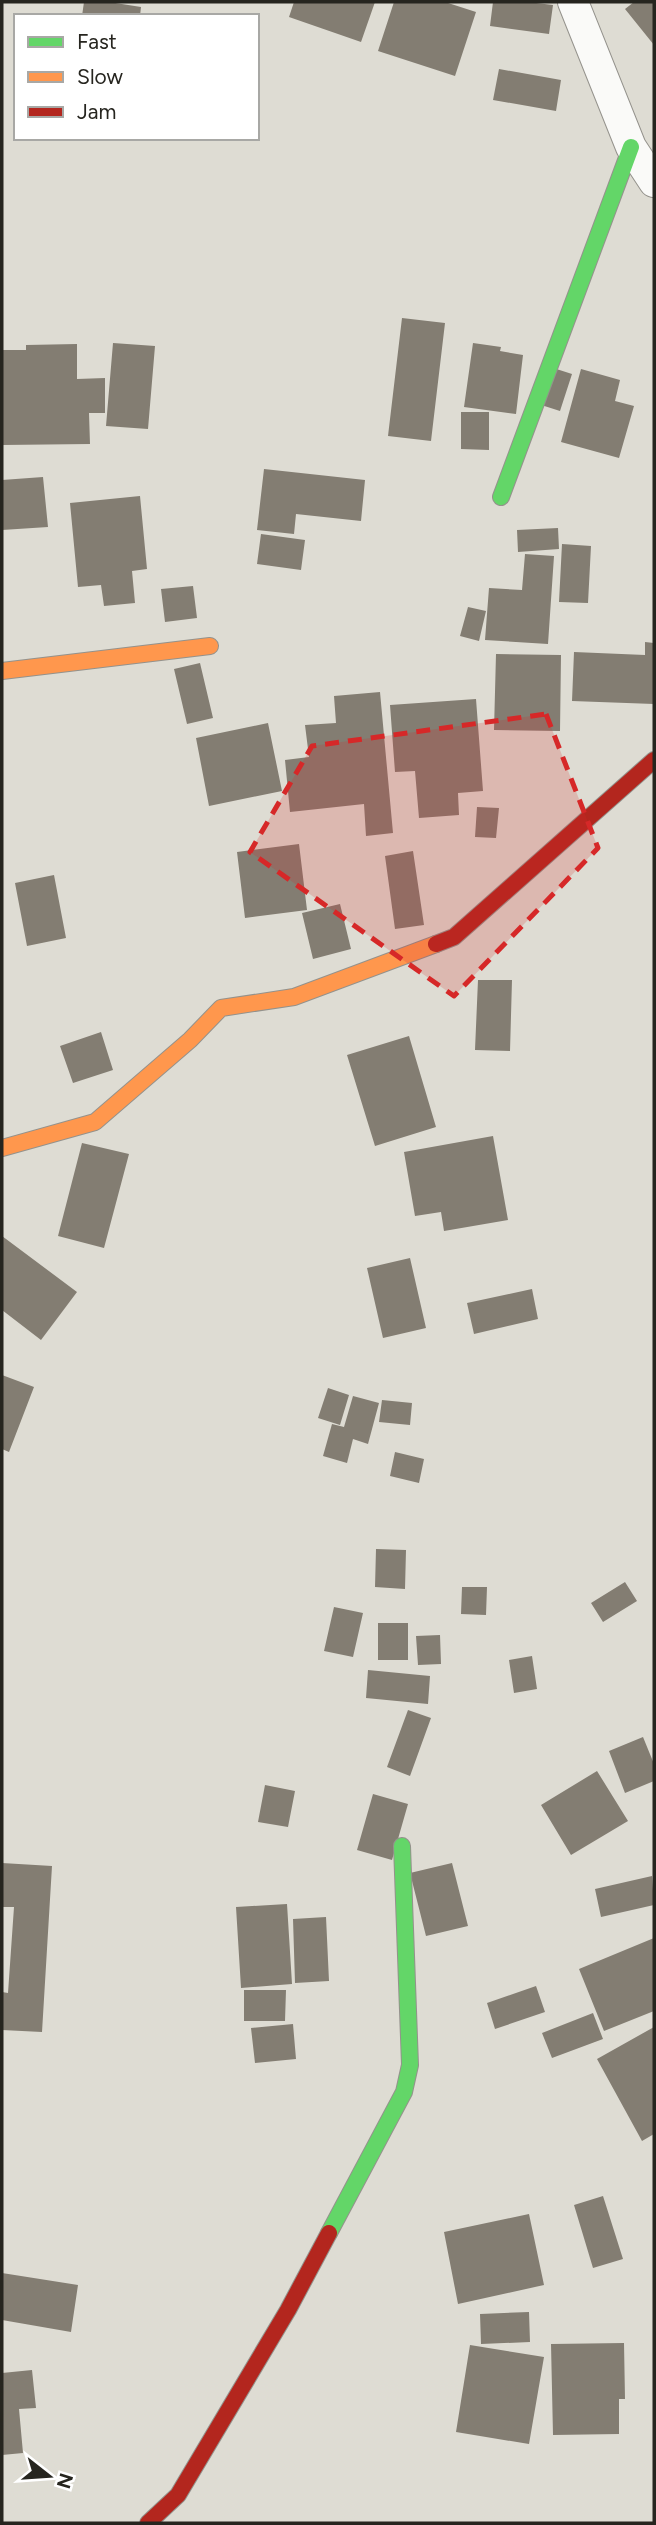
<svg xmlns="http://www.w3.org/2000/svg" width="656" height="2525" font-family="Figtree,sans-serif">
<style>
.building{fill:#837d72}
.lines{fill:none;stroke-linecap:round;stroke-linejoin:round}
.street-casing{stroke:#94928c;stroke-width:32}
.fast-casing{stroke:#94928c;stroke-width:18}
.slow-casing{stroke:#94928c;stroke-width:18}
.jam-casing{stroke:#94928c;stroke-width:18}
.street{stroke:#fafaf8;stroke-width:30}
.fast{stroke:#63d668;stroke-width:16}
.slow{stroke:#ff974d;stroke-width:16}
.jam{stroke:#b3261e;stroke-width:16}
.marked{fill:#d62828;fill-opacity:0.2;stroke:#d62828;stroke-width:5;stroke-dasharray:14 9;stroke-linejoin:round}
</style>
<rect width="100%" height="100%" fill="#dedcd3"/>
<path class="building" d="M 84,2 L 109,2 L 141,7 L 140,16 L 82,16 Z
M 294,2 L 375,2 L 361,42 L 289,17 Z
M 394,2 L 445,2 L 476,12 L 455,76 L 378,51 Z
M 493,2 L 528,2 L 553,5 L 549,34 L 490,26 Z
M 634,2 L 654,2 L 654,45 L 625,9 Z
M 499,69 L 561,80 L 556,111 L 493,100 Z
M 402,318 L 445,323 L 431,441 L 388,436 Z
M 113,343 L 155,346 L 148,429 L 106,426 Z
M 473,343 L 501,347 L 500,351 L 523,355 L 516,414 L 464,407 Z
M 77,344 L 77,379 L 105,378 L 105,413 L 89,413 L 90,444 L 2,445 L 2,350 L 26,350 L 26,345 Z
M 547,366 L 572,374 L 560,411 L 535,403 Z
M 581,369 L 620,380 L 615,401 L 634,406 L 619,458 L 561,442 Z
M 461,412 L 489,412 L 489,450 L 461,449 Z
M 264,469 L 365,480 L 361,521 L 296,514 L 294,534 L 257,530 Z
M 43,477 L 48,527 L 2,530 L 2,480 Z
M 140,496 L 147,569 L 132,571 L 135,603 L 104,606 L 101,585 L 78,587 L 70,503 Z
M 558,528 L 559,549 L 518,552 L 517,530 Z
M 261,534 L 305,540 L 301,570 L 257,564 Z
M 562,544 L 591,546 L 588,603 L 559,602 Z
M 525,554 L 554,556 L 548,644 L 485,640 L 489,588 L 522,590 Z
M 193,586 L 197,618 L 165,622 L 161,589 Z
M 468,607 L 486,611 L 479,641 L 460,636 Z
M 645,642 L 654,643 L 654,704 L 572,701 L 574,652 L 645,655 Z
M 496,654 L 561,655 L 560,731 L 494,730 Z
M 200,663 L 213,718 L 187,724 L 174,669 Z
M 380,692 L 393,833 L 366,836 L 364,804 L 290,812 L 285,760 L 309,757 L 305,725 L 336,723 L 334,696 Z
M 476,699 L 483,791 L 458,793 L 459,815 L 419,818 L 415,771 L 395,772 L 390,705 Z
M 268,723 L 282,791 L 209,806 L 196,738 Z
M 477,807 L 499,808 L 496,838 L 475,837 Z
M 299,844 L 307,910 L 245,918 L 237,852 Z
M 413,851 L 424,925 L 395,929 L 385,856 Z
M 54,875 L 66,938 L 27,946 L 15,883 Z
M 340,904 L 351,949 L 313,959 L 302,913 Z
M 478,980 L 512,980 L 510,1051 L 475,1050 Z
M 101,1032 L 113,1070 L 73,1083 L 60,1046 Z
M 409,1036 L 436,1127 L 375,1146 L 347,1055 Z
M 493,1136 L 508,1220 L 444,1231 L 441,1212 L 415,1216 L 404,1152 Z
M 82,1143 L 129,1154 L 104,1248 L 58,1236 Z
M 2,1236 L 77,1292 L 41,1340 L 2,1310 Z
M 410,1258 L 426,1328 L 383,1338 L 367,1268 Z
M 532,1289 L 538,1319 L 474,1334 L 467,1303 Z
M 2,1375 L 34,1387 L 9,1452 L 2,1449 Z
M 328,1388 L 349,1395 L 340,1425 L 318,1418 Z
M 353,1396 L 379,1403 L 368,1444 L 353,1439 L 347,1463 L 323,1456 L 332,1424 L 344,1427 Z
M 382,1400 L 412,1403 L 410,1425 L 379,1422 Z
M 395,1452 L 424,1459 L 419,1483 L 390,1476 Z
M 376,1549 L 406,1550 L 405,1589 L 375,1587 Z
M 625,1582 L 637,1601 L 603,1622 L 591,1603 Z
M 462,1587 L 487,1587 L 486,1615 L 461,1614 Z
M 334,1607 L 363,1613 L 353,1657 L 324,1651 Z
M 378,1623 L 408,1623 L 408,1660 L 378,1660 Z
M 440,1635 L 441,1664 L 418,1665 L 416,1636 Z
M 532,1656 L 537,1689 L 514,1693 L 509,1660 Z
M 368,1670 L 430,1676 L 428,1704 L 366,1698 Z
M 408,1710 L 431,1718 L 410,1776 L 387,1767 Z
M 643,1737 L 654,1764 L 654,1781 L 625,1793 L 609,1751 Z
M 597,1771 L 628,1821 L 571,1855 L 541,1805 Z
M 265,1785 L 295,1791 L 288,1827 L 258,1822 Z
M 373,1794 L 408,1804 L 392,1860 L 357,1850 Z
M 2,1863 L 52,1866 L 42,2032 L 2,2030 L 2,1992 L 8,1993 L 14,1907 L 2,1907 Z
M 452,1863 L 468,1926 L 426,1936 L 410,1873 Z
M 652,1876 L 654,1905 L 601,1917 L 595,1889 Z
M 287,1904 L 292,1984 L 241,1988 L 236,1907 Z
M 326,1917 L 329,1981 L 295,1983 L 293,1919 Z
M 654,1938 L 654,2011 L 604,2031 L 579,1969 Z
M 536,1986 L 545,2012 L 495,2029 L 487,2003 Z
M 244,1990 L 286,1990 L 285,2021 L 244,2021 Z
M 593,2013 L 603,2039 L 552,2058 L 542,2033 Z
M 293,2024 L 296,2059 L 255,2063 L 251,2028 Z
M 654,2027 L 654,2134 L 642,2141 L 597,2059 Z
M 603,2196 L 623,2259 L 593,2268 L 574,2205 Z
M 529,2214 L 544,2285 L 458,2304 L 444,2232 Z
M 2,2273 L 78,2285 L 71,2332 L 2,2320 Z
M 529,2312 L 530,2342 L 481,2344 L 480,2314 Z
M 624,2343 L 625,2399 L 619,2399 L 619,2434 L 553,2435 L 551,2344 Z
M 470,2345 L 544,2357 L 529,2444 L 456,2432 Z
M 32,2370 L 36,2408 L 19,2409 L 23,2453 L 2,2455 L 2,2373 Z"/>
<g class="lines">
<g class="street-casing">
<path id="street" d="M 573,2 L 631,147 L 654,182"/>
</g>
<g class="fast-casing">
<path id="fast" d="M 501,497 L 631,147
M 329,2233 L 404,2092 L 410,2065 L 402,1846"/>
</g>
<g class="slow-casing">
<path id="slow" d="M 2,671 L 210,646
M 2,1148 L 95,1122 L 190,1040 L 221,1008 L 294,997 L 436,944"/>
</g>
<g class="jam-casing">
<path id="jam" d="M 436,944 L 454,937 L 654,760
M 148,2523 L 178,2495 L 288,2310 L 329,2233"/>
</g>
<use href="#street" class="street"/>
<use href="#fast" class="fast"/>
<use href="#slow" class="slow"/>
<use href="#jam" class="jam"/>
</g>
<path class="marked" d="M 546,714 L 598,848 L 454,996 L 250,852 L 312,746 Z"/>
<rect width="656" height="2525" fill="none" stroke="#26251f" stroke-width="7"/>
<rect x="14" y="14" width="245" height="126" fill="#ffffff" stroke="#a8a8a5" stroke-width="2"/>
<rect x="28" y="37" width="35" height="10" fill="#63d668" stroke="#a8a8a5" stroke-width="2"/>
<text x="77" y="49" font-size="21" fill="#26251f">Fast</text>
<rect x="28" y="72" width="35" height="10" fill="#ff974d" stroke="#a8a8a5" stroke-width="2"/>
<text x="77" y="84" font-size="21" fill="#26251f">Slow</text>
<rect x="28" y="107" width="35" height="10" fill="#b3261e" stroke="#a8a8a5" stroke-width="2"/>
<text x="77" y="119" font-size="21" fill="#26251f">Jam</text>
<g transform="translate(49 2476) rotate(107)" stroke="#ffffff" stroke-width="5" paint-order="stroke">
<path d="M0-5L12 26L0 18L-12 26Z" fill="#26251f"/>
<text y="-10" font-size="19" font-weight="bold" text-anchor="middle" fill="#26251f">N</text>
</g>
</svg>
